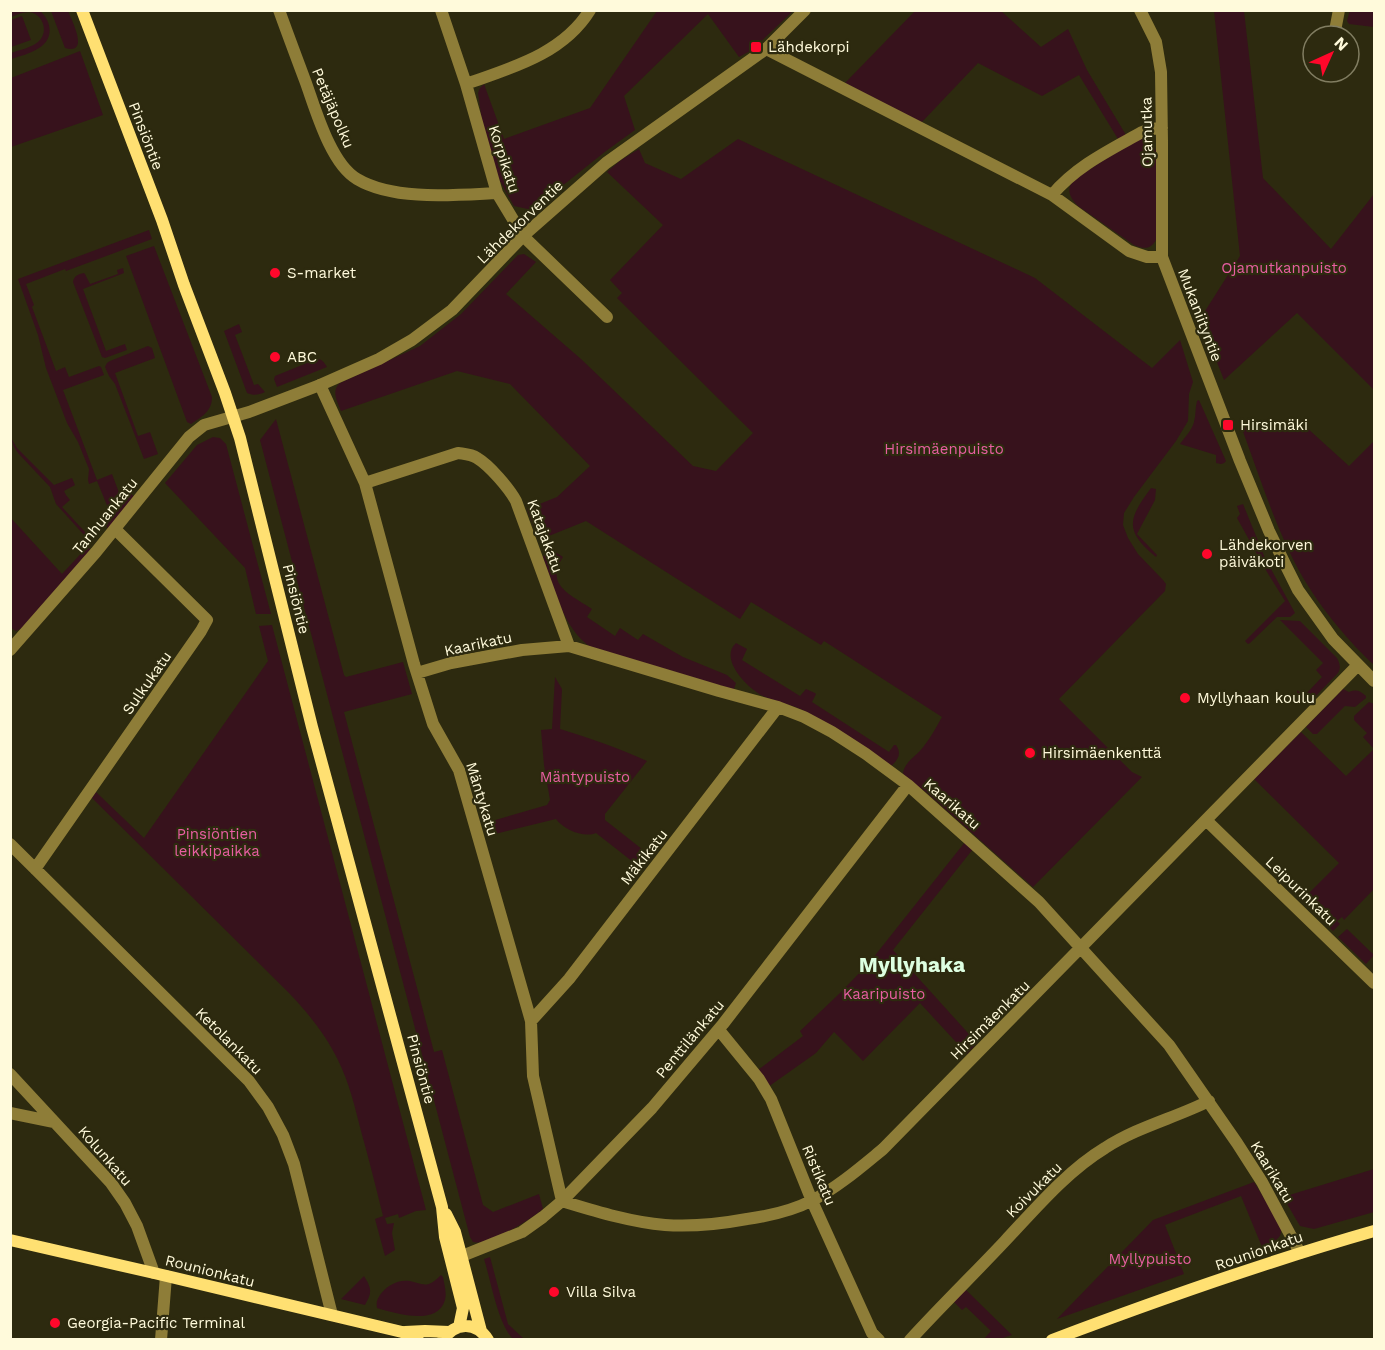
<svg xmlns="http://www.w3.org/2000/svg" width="1385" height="1350" font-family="'Work Sans',sans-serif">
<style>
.green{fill:#37121c}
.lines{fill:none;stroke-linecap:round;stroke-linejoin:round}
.minor{stroke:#8e7d38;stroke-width:12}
.tertiary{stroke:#8e7d38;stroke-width:12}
.secondary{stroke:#ffe072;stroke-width:12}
.poi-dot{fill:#ff072b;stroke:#2d2a0f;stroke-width:2}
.labels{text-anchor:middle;stroke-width:4.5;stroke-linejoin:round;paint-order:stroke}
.poi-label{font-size:15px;fill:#fffadb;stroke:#2d2a0f;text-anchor:start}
.street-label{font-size:15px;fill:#fffadb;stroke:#2d2a0f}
.park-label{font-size:15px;fill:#e85ea2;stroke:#2d2a0f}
.district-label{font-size:21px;font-weight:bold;fill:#ddffe1;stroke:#2d2a0f}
</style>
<rect width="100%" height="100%" fill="#2d2a0f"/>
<path class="green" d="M 1350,10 L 1374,11 L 1374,27 L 1349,24 L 1347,21 Z
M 11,11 L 40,11 C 52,21 54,39 39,48 C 30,54 20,56 11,59 L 11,53 C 19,50 31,48 38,42 C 49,33 44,14 29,12 C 23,12 16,15 11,17 Z
M 51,11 L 68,11 C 72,21 90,55 65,48 Z
M 657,11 L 793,11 L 752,50 L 739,57 L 708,14 L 624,96 L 635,130 L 606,151 L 532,210 L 514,206 L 496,174 L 483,128 L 478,93 L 480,88 L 484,84 L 504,139 L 590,108 Z
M 915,11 L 1001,11 L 1041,47 L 1068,29 L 1087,70 L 1126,135 L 1118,139 L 1079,75 L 1042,96 L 978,63 L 921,123 L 845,83 Z
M 1214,11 L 1244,11 L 1263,178 L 1331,249 L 1374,194 L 1374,390 L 1297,313 L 1224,380 L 1200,319 L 1240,256 Z
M 22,16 L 31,40 L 11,47 L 11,20 Z
M 80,51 L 103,115 L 11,147 L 11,78 Z
M 1139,138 C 1149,138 1153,144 1157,153 L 1156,240 C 1150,250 1144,249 1134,245 L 1078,206 C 1069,197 1066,189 1074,179 Z
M 738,139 L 1035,278 L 1152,368 L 1180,340 L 1193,382 L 1189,394 L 1188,421 L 1176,441 L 1134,497 L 1124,513 L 1123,525 L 1128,538 L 1138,554 L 1163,580 L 1166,584 L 1165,591 L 1059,699 L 1132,772 L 1142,777 L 1033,887 L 926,792 L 906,778 L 903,773 C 905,761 917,756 924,746 C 931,737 937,726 942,717 L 824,641 L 821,645 L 751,602 L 740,619 L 586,521 L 539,540 L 527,509 L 557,497 L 590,466 L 510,384 L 457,371 L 341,411 C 337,401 331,391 340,383 L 420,346 L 461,314 L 518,255 L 524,254 L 536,262 L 506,294 L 581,359 L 693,466 L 716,471 L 753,433 L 617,298 L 622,293 L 610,280 L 663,225 L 607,172 L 621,160 L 639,149 L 645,163 L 681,179 Z
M 149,230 L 152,239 L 66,271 L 65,269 L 26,284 L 34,305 L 32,307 L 56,371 L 65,367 L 69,377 L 99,366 L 101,367 L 104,375 L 63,390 L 97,480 L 112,474 L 121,498 L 131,494 L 135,497 L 108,529 L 103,520 L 111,515 L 97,481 L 89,484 L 88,480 L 89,469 L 78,442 L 67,423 L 46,368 L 38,335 L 18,279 Z
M 154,246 L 212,397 C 212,412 201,417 191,424 L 187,422 L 126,256 Z
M 123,268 L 124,273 L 83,289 L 106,351 L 125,344 L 127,350 L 105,358 L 102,357 L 73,282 C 74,276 78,274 84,273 L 85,274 L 90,284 L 118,274 L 117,270 Z
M 239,324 L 242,332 L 235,335 L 254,385 L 258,384 L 265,392 C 258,395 254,396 247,393 L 224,331 Z
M 148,346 L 152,348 L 155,358 L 115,373 L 138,436 L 150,432 L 158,454 L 144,459 L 115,384 L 109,376 L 105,367 L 107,363 L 110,361 Z
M 317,359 C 322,359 324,362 327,367 L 277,387 L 274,379 L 275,376 Z
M 1199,400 L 1226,461 C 1223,465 1220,464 1216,463 L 1216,455 L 1180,444 C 1185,437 1192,430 1194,422 C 1196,415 1195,408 1197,401 Z
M 276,419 L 344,675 L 346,677 L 403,662 L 412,694 L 344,712 L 434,1052 L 442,1050 L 483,1205 L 493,1212 L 539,1194 L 543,1209 C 529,1220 490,1246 473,1242 L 470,1237 L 260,440 Z
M 1241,426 L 1306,427 L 1349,466 L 1374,441 L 1374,665 C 1342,635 1310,595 1291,555 C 1271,514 1257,469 1241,426 Z
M 213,437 L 220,438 L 226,444 L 271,614 L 256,614 L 245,568 L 165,483 L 197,445 Z
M 11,438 L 17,448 L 54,485 L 72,478 L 75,485 L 64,491 L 66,495 L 70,500 L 62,507 L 86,533 L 84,535 L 56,504 L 50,487 L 18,453 L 14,447 Z
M 1151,488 L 1156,489 L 1155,500 L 1137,534 L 1157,555 L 1156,557 C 1124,531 1128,519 1151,488 Z
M 1243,504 L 1265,558 L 1295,613 L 1290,617 L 1277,617 L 1250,643 L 1248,644 L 1245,641 L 1285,601 L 1267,572 L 1237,518 L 1240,514 L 1237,506 Z
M 10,517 L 62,574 L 88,546 L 90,550 L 22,628 L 16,631 L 11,628 Z
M 552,550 L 563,557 C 544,585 571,595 592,609 L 587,617 L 615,636 L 620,628 L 638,640 L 643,634 L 683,657 L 727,675 L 736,683 L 734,689 L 732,689 L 592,648 C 562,628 555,589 543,557 L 544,555 Z
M 1280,620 L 1300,621 L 1337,658 C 1340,664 1341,668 1338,673 L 1308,704 L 1298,696 L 1297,690 L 1304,696 L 1322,677 L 1316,670 L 1323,663 Z
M 272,625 L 426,1210 L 416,1211 L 399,1218 L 398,1214 L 385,1218 L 387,1224 L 394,1223 L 392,1233 L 395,1250 L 385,1256 L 375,1219 L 383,1216 C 376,1188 369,1159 361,1131 C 355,1107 349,1082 338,1060 C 326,1035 308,1013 289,993 L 92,798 L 96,792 L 144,838 L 268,661 L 259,626 Z
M 736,643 L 747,649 L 742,660 L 800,696 L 806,689 L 815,693 L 816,694 L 812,702 L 889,752 L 894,745 L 896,745 C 902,754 898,760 891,766 C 864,749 836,731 808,713 C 795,705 779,703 765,697 C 749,690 718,659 736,643 Z
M 555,677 L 562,689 L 560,729 C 590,738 618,748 647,761 L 605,814 L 605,820 L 652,857 L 642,869 L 596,833 C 584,838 564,830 556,819 L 495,834 L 492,821 L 547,805 L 550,800 L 544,765 L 541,730 L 552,729 Z
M 1343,689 L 1349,692 C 1357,689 1360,691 1366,696 L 1366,698 L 1355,707 L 1345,706 L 1317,734 L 1313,734 L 1306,727 Z
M 1369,702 L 1374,704 L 1374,889 L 1344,920 L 1342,917 L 1337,921 L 1340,924 L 1333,931 L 1302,900 L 1339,863 L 1254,779 L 1301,732 L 1346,776 L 1374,749 L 1363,737 L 1367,733 L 1354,720 L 1354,716 Z
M 965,842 L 973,849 L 893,950 L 977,1043 L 967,1054 L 920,1003 L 863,1061 L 834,1032 L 816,1053 L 768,1087 L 758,1070 L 803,1036 L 800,1031 L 840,993 L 869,963 Z
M 1347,929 L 1374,955 L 1366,964 L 1338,937 Z
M 1374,1169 L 1374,1212 L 1314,1229 L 1300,1226 L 1283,1197 Z
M 1254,1182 L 1280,1224 C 1285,1239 1273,1242 1262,1247 L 1241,1196 L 1165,1225 L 1184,1274 L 1057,1319 L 1153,1220 Z
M 490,1257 L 508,1324 L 524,1339 L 527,1339 L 513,1339 C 498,1324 491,1281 484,1259 Z
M 441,1275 L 443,1277 C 444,1284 447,1292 445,1300 C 437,1327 395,1313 377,1308 C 376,1302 377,1300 380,1295 C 386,1286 398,1279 410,1281 C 416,1282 422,1286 429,1284 C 434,1282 437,1279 441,1275 Z
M 364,1276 C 372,1289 372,1292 365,1305 L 341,1299 Z
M 965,1289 L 1012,1335 L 1000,1339 L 984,1339 L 991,1331 L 966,1307 L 962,1310 L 953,1301 Z"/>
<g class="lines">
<path class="minor" d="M 279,10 C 288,35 297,59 306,83 C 316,111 331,164 357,179 C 394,201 455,195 497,193
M 441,10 L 466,84 L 497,193 L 523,236 L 607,317
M 1140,10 L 1156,42 L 1161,72 L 1162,142 L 1162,257 L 1240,461 L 1269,531 L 1286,566 L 1298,590 L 1333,639 L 1374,681
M 1334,36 L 1339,10
M 766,49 L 1052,195 L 1129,251 L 1147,257 L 1162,257
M 466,84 C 511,68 563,54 590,10
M 1052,195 C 1076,166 1110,150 1142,132 L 1150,129 L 1162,128
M 320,385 L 365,483 L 414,664 L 433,724 L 459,770 L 531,1021 L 533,1076 L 562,1201
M 365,483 L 458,453 C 464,454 471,454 477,458 C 489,465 509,488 516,501 L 569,646
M 417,673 L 451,663 L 522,650 L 569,646 L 719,691 L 778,707 L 804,717 L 832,732 L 866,754 L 908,785 L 1039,902 L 1169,1045 L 1237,1143 L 1262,1182 L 1300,1253
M 1206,820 L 1374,983
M 10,844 L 249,1081 L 268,1107 L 283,1135 L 294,1164 L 332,1315
M 35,869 L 201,631 L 207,620 L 115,529
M 531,1021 L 569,979 L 778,707
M 719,1030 L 759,1079 L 771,1099 L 812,1201 L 872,1333 L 879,1340
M 10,1074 L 111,1183 L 125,1203 L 137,1226 L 154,1273
M 10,1113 L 54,1122
M 562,1201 C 595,1211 630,1222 665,1225 C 692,1227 720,1224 747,1219 C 769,1216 792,1211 813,1200 C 838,1187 861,1167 883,1149 L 1358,665
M 452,1260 L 522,1232 L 543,1217 L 562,1201 L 652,1108 L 723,1024 L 908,785
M 161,1340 L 166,1276
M 910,1340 C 941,1306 974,1274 1005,1241 C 1035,1209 1067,1171 1105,1148 C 1137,1127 1175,1118 1209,1101"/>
<path class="tertiary" d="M 10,650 L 96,552 L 189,437 L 204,425 L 249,412 L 320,385 L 379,359 L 412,340 L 452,310 L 523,236 L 606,163 L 766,49 L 805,10"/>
<path class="secondary" d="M 82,10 L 162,220 L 184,285 L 225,393 L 240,438 L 312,727 L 442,1207 L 445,1237 L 463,1308 L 459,1327
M 446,1214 L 455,1232 L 481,1331
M 10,1240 L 154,1273 L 402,1332 L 418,1340
M 405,1332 L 425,1331 L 449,1332
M 443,1340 C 455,1322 476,1321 488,1340
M 1052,1340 C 1158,1300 1265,1262 1374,1231"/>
</g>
<g class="poi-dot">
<rect x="750" y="41" width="12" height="12" rx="3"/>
<circle cx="275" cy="273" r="6"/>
<circle cx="275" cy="357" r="6"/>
<rect x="1222" y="419" width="12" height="12" rx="3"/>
<circle cx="1207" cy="554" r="6"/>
<circle cx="1185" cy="698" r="6"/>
<circle cx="1030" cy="753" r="6"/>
<circle cx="554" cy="1292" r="6"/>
<circle cx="55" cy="1323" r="6"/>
</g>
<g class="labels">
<g class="poi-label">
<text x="768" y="52">Lähdekorpi</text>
<text x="287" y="278">S-market</text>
<text x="287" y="362">ABC</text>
<text x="1240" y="430">Hirsimäki</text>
<text x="1219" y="550">Lähdekorven<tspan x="1219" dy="17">päiväkoti</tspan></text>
<text x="1197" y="703">Myllyhaan koulu</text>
<text x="1042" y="758">Hirsimäenkenttä</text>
<text x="566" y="1297">Villa Silva</text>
<text x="67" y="1328">Georgia-Pacific Terminal</text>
</g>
<g class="street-label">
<text transform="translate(333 108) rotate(67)" y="5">Petäjäpolku</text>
<text transform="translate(1147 132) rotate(-91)" y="5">Ojamutka</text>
<text transform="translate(146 136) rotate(69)" y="5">Pinsiöntie</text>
<text transform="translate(504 159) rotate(72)" y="5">Korpikatu</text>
<text transform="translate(520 222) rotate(-44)" y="5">Lähdekorventie</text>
<text transform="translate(1200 315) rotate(69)" y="5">Mukaniityntie</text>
<text transform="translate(105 516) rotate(-51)" y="5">Tanhuankatu</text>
<text transform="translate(545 536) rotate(70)" y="5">Katajakatu</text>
<text transform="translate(296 599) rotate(76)" y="5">Pinsiöntie</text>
<text transform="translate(478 644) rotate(-12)" y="5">Kaarikatu</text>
<text transform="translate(147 683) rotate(-55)" y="5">Sulkukatu</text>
<text transform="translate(482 799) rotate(73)" y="5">Mäntykatu</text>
<text transform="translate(952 804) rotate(41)" y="5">Kaarikatu</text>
<text transform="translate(644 857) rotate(-52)" y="5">Mäkikatu</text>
<text transform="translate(1301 891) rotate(44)" y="5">Leipurinkatu</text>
<text transform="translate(990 1020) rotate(-45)" y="5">Hirsimäenkatu</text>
<text transform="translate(690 1039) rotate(-50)" y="5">Penttilänkatu</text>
<text transform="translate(229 1041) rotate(45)" y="5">Ketolankatu</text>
<text transform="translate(421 1069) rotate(75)" y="5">Pinsiöntie</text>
<text transform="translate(105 1156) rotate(49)" y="5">Kolunkatu</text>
<text transform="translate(1272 1172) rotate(59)" y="5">Kaarikatu</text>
<text transform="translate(819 1175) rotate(67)" y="5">Ristikatu</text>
<text transform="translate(1034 1190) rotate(-45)" y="5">Koivukatu</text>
<text transform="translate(1259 1251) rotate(-19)" y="5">Rounionkatu</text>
<text transform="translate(210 1271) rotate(14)" y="5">Rounionkatu</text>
</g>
<g class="park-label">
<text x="1284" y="273">Ojamutkanpuisto</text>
<text x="944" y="454">Hirsimäenpuisto</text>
<text x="585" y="782">Mäntypuisto</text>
<text x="217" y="839">Pinsiöntien<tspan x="217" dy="17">leikkipaikka</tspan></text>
<text x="884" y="999">Kaaripuisto</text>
<text x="1150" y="1264">Myllypuisto</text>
</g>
<g class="district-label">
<text x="912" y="972">Myllyhaka</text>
</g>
</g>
<rect width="1385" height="1350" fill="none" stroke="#fffadb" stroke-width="24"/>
<g transform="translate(1331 54) rotate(45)"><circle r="28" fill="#2d2a0f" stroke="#817d61" stroke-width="1.5"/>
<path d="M0-4.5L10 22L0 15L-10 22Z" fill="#ff072b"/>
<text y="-9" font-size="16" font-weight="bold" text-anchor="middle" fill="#fffadb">N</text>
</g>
</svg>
